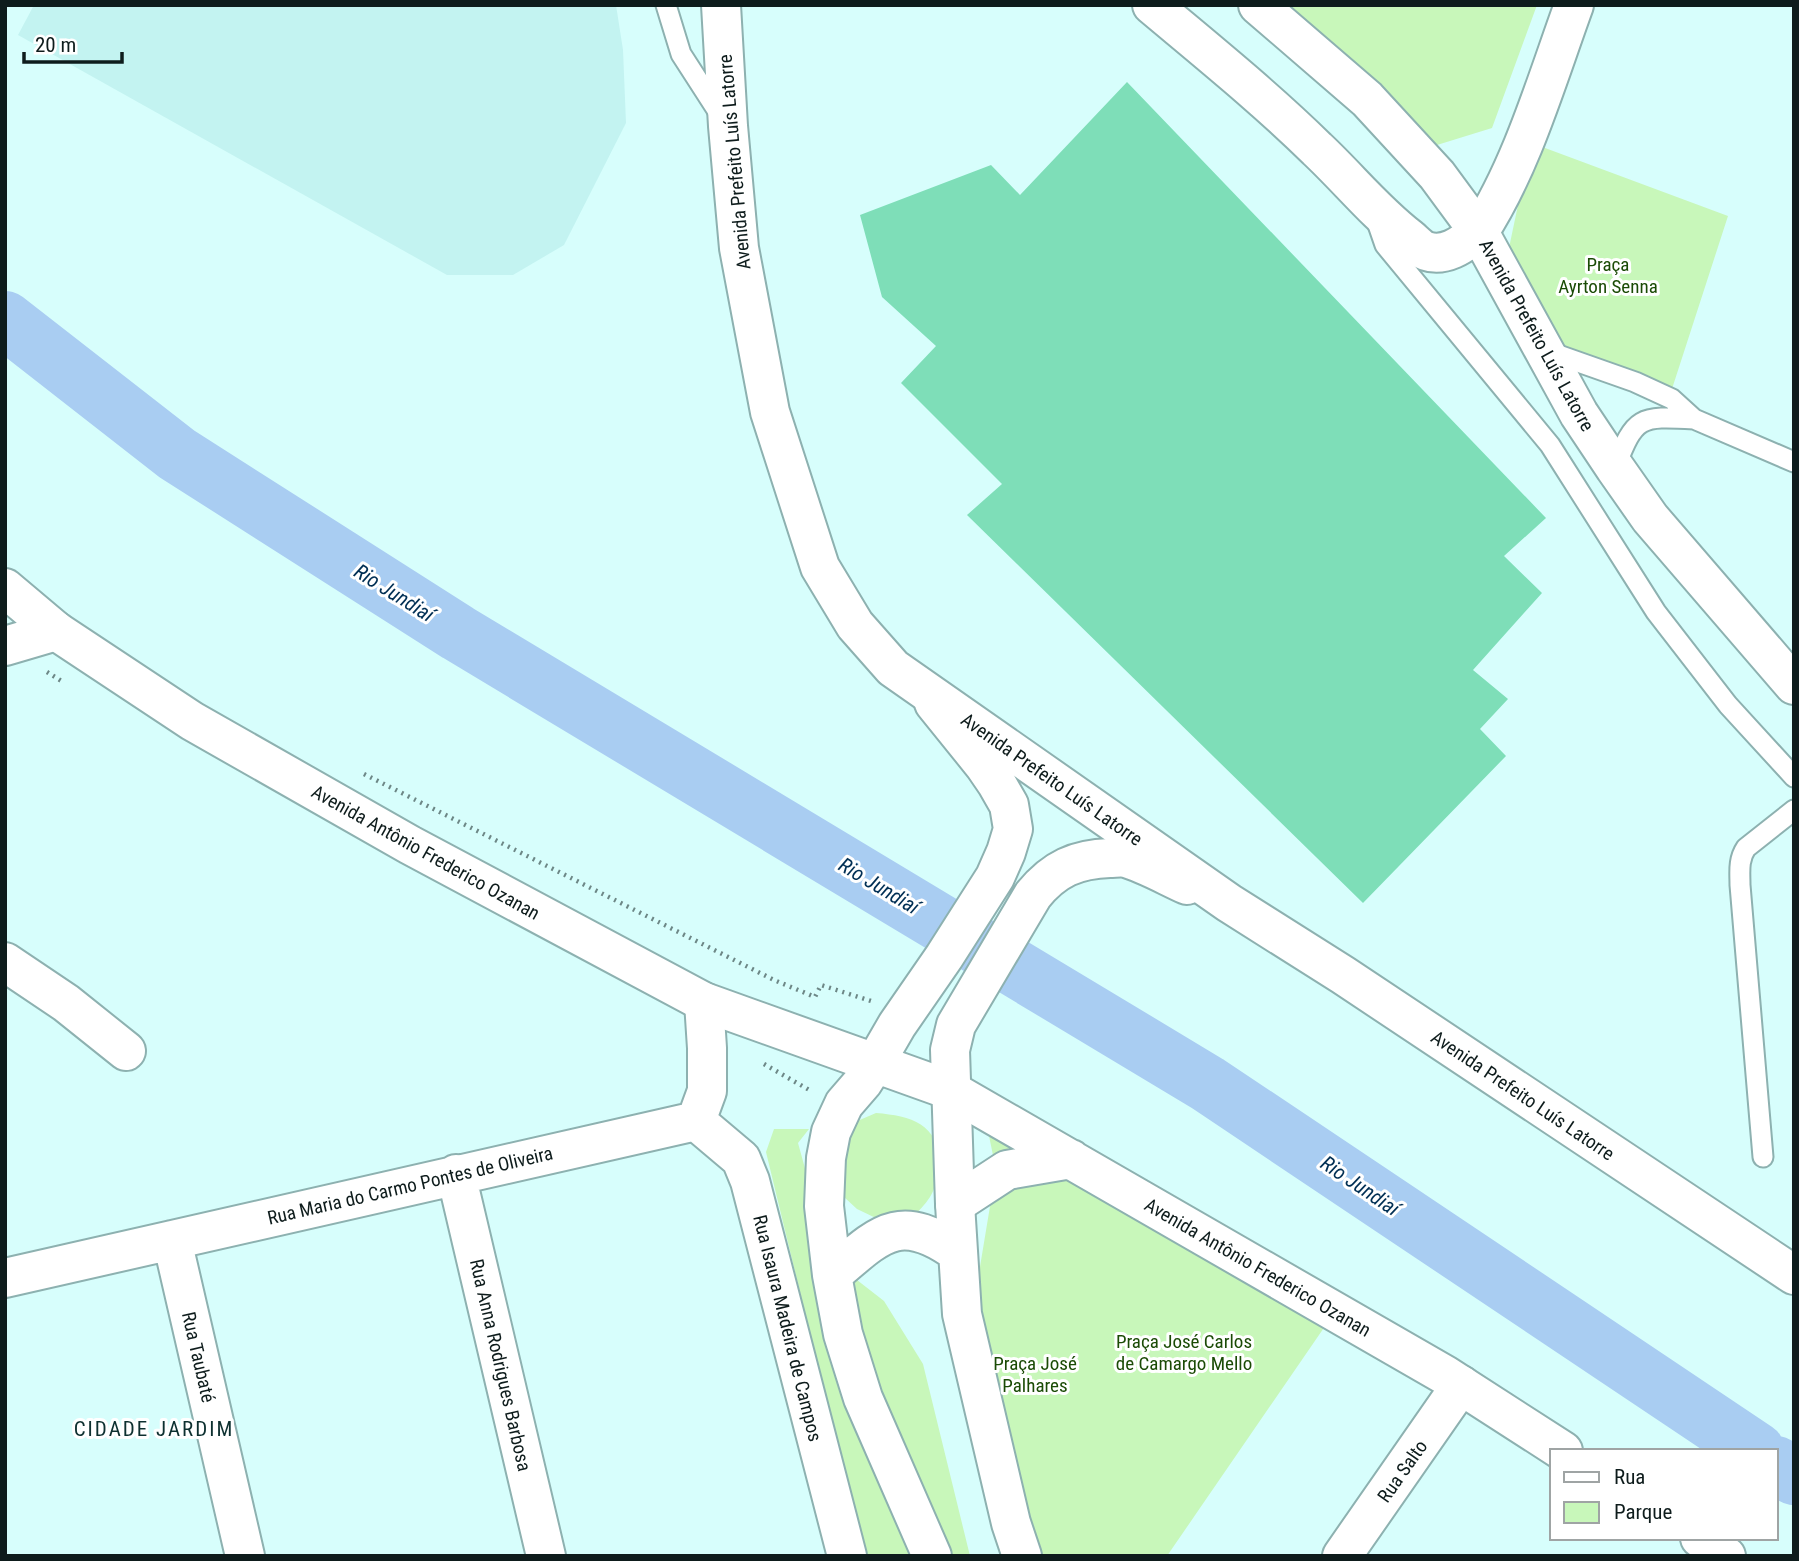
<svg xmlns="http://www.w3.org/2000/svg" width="1799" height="1561" font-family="'Roboto Condensed',sans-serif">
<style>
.built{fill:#c3f3f1}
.green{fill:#c8f7ba}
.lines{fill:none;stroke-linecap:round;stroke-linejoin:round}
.river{stroke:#a9cdf2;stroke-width:58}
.building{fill:#7edeb8}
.lane-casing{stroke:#8db1b0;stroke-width:23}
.street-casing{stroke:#8db1b0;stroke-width:42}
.secondary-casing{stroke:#8db1b0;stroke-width:42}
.primary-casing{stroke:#8db1b0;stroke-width:42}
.path{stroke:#6d8786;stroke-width:4.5;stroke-dasharray:2 5;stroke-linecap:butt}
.lane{stroke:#fff;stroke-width:19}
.street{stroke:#fff;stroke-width:38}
.secondary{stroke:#fff;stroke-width:38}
.primary{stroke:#fff;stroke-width:38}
.labels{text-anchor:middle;stroke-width:6;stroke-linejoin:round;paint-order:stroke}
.street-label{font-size:19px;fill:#0e1c1c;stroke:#fff}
.park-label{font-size:19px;fill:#1a4b05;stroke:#fff}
.water-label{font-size:21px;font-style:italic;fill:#002f54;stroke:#fff}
.neighbourhood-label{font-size:21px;letter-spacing:2px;fill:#0d3030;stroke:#fff}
</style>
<rect width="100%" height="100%" fill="#d7fefc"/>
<path class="built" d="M 34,5 L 616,5 L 623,50 L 626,123 L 564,245 L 513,275 L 447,275 L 18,35 Z"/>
<path class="green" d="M 1279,5 L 1537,5 L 1492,128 L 1437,145 Z
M 1537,145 L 1728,216 L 1670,395 L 1539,357 L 1505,267 L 1518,205 Z
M 876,1113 C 912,1116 940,1124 939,1166 C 938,1177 936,1187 930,1197 C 925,1205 918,1211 912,1218 L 880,1220 L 857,1209 L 844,1197 L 837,1184 L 848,1125 Z
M 987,1126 L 1330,1319 L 1167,1556 L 1035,1556 L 974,1303 L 996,1170 Z
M 774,1129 L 809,1129 L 798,1143 L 830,1259 L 884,1301 L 923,1364 L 970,1556 L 864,1556 L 766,1152 Z"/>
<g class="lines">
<path class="river" d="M 5,320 L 177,454 L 458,633 L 1208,1084 L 1756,1451
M 1776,1465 L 1794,1476"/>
</g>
<path class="building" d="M 1127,82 L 1546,518 L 1504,556 L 1542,593 L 1473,670 L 1508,699 L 1480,729 L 1506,756 L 1363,903 L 967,515 L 1002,484 L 901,383 L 936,346 L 882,297 L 860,215 L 991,165 L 1020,195 Z"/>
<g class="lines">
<g class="lane-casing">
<path id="lane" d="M 666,5 L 681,54 L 721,116
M 1376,219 L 1385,245 L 1550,445 L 1656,612 L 1728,705 L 1794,777
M 1547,351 L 1635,382 L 1672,399 L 1694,419 L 1794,462
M 1615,468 C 1635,416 1639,416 1694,419
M 1763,1157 L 1740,885 C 1740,872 1738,860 1746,848 L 1794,810"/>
</g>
<g class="street-casing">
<path id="street" d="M 5,646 L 56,631
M 5,962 L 66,1003 L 126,1051
M 696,1121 L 741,1159 L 750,1181 L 847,1556
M 696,1121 L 707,1091 L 707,1048 L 704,1002
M 456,1174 L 546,1556
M 172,1240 L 245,1556
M 5,1278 L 696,1121
M 1342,1556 L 1461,1385"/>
</g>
<g class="secondary-casing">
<path id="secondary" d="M 1479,232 C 1522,166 1547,79 1574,5
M 832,1275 C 879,1235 899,1210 958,1253
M 932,1556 L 863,1398 L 843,1334 L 832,1275 L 824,1206 L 826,1158 L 831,1132 L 844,1104 L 863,1082 L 875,1063 L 897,1025 L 944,957 L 995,877 L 1006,852 L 1013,829 L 1009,805 L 997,784 L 984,765 L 934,703
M 1022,1556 L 1011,1523 L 962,1314 L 955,1204 L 950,1050 L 956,1025 L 1033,895 C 1054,869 1076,859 1110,858 C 1115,858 1121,857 1126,858 C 1144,863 1169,877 1187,885"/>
</g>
<g class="primary-casing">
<path id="primary" d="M 721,5 L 728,126 L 739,248 L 770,412 L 820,567 L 855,625 L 893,668 L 1229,903 L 1343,975 L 1794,1275
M 1152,5 C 1208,52 1265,98 1317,149 C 1348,178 1375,212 1409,238 C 1414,242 1420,249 1426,251 C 1446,258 1464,243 1479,232
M 1258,5 L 1367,99 L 1437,175 L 1479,232 L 1579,414 L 1615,468 L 1650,518 L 1794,685
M 5,588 L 56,631 L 192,721 L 410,845 L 704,1002 L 950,1090 L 1445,1375 L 1563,1451
M 955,1204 L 1007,1170 L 1071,1159
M 1700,1538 L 1726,1556"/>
</g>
<path class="path" d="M 47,672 L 63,682
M 364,774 L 774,980 L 815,997 L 821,985 L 871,1001
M 764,1064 L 811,1091"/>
<use href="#lane" class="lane"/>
<use href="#street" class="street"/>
<use href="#secondary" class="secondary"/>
<use href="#primary" class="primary"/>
</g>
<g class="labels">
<g class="street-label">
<text transform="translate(734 162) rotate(-95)" y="7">Avenida Prefeito Luís Latorre</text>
<text transform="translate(1537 335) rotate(61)" y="7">Avenida Prefeito Luís Latorre</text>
<text transform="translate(1052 779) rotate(35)" y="7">Avenida Prefeito Luís Latorre</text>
<text transform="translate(426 852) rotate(29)" y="7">Avenida Antônio Frederico Ozanan</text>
<text transform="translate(1523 1095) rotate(34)" y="7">Avenida Prefeito Luís Latorre</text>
<text transform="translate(410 1185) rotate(-13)" y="7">Rua Maria do Carmo Pontes de Oliveira</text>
<text transform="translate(1258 1267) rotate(30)" y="7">Avenida Antônio Frederico Ozanan</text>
<text transform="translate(788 1328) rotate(76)" y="7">Rua Isaura Madeira de Campos</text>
<text transform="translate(199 1357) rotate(77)" y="7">Rua Taubaté</text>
<text transform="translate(501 1365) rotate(77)" y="7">Rua Anna Rodrigues Barbosa</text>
<text transform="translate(1402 1471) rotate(-55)" y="7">Rua Salto</text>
</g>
<g class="park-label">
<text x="1608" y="271">Praça<tspan x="1608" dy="22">Ayrton Senna</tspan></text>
<text x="1184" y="1348">Praça José Carlos<tspan x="1184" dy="22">de Camargo Mello</tspan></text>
<text x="1035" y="1370">Praça José<tspan x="1035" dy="22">Palhares</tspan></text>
</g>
<g class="water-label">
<text transform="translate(394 593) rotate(32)" y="7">Rio Jundiaí</text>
<text transform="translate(879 886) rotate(31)" y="7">Rio Jundiaí</text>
<text transform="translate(1360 1186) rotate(34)" y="7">Rio Jundiaí</text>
</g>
<g class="neighbourhood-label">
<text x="154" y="1436">CIDADE JARDIM</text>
</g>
</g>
<rect width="1799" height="1561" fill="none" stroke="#0e1c1c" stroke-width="14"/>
<rect x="1550" y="1449" width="228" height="91" fill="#ffffff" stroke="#9fa4a4" stroke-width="2"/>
<rect x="1564" y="1472" width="35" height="10" fill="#ffffff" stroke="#9fa4a4" stroke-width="2"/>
<text x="1614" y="1484" font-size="21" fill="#0e1c1c">Rua</text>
<rect x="1564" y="1502" width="35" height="21" fill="#c8f7ba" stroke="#9fa4a4" stroke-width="2"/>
<text x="1614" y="1519" font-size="21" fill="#0e1c1c">Parque</text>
<path d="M24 52v10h98v-10" fill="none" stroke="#0e1c1c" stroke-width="3.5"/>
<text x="35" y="52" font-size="21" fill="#0e1c1c" stroke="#ffffff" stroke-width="5" paint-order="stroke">20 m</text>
</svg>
